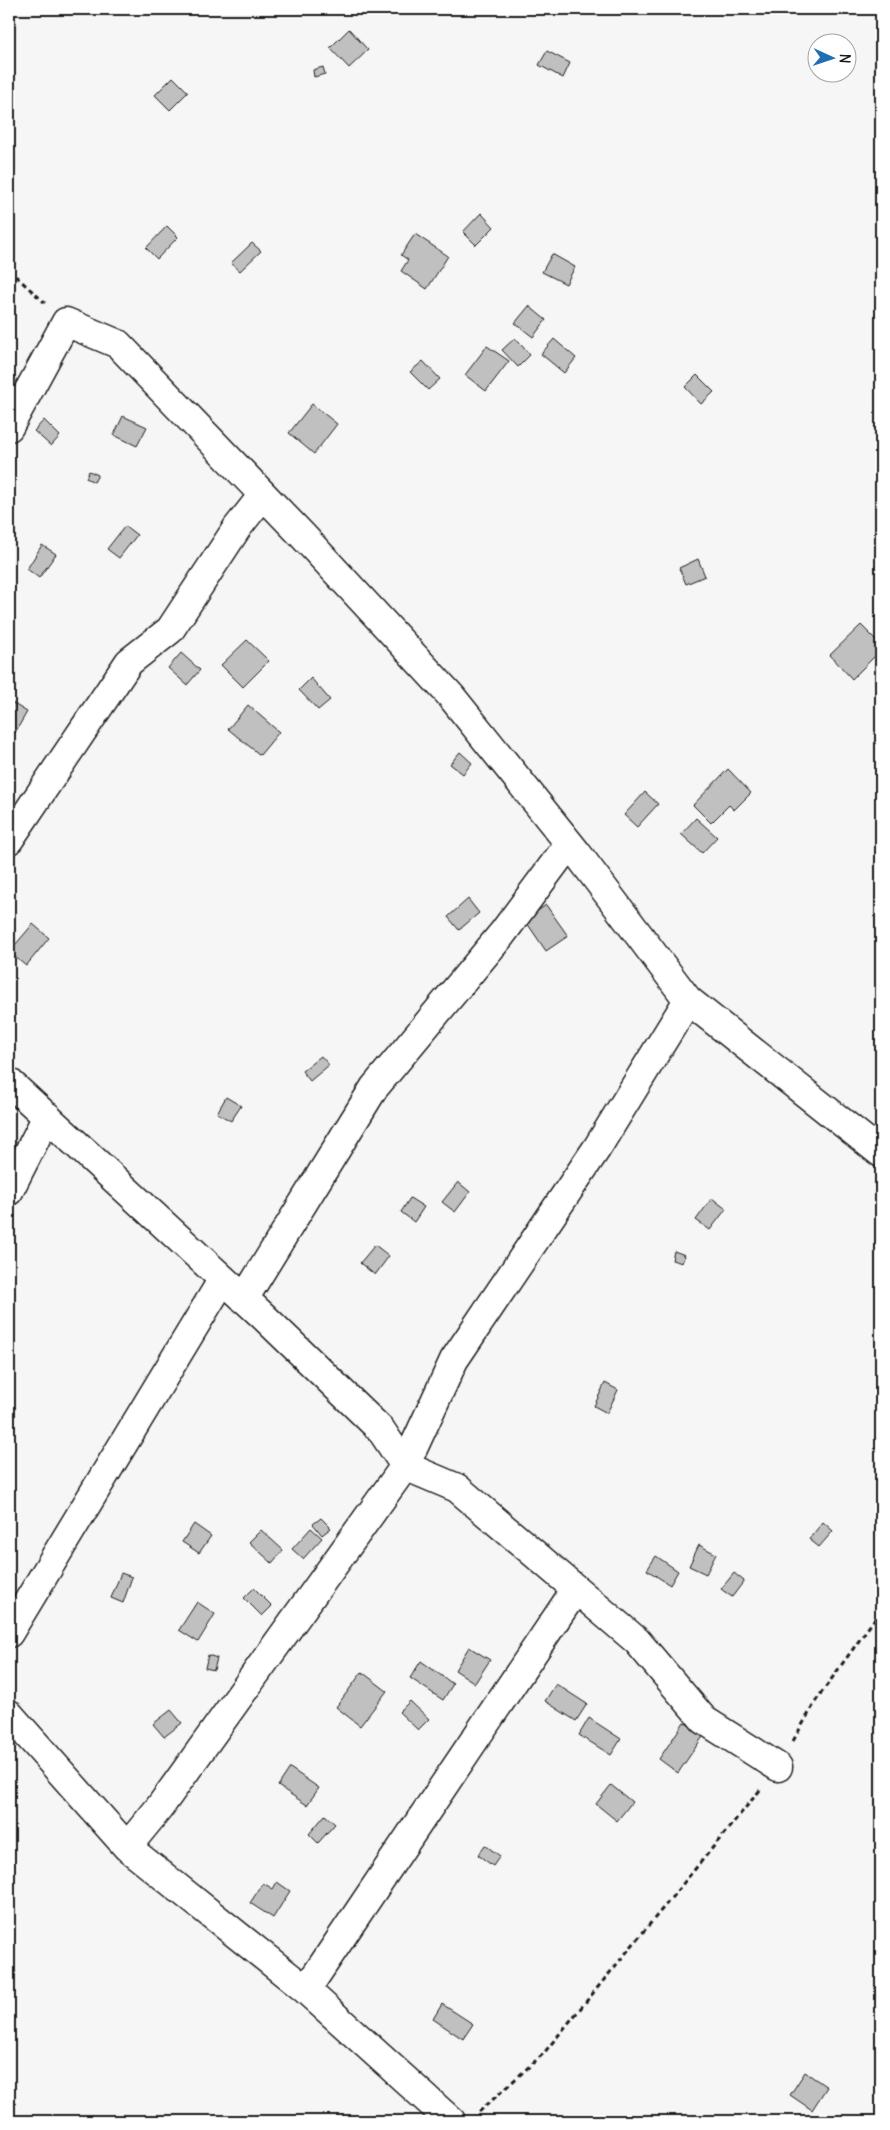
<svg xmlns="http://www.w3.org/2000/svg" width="890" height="2130" font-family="Delius,sans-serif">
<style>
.building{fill:#c0c0c0;stroke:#1c1c1c}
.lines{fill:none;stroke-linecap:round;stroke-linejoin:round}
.street-casing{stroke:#1c1c1c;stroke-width:31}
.path{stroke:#1c1c1c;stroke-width:3;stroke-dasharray:5 4;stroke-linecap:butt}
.street{stroke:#fff;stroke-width:28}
</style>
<rect width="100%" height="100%" fill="#f6f6f6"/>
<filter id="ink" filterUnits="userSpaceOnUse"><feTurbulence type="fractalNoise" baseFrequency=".02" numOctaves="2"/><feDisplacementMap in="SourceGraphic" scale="10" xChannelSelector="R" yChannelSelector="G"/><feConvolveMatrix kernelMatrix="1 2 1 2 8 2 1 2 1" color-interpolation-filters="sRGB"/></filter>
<g filter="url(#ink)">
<path class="building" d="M 349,29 L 368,50 L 349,68 L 330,48 Z
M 547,51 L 570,63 L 563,78 L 539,65 Z
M 323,67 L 325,74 L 314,77 L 313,70 Z
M 173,77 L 188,92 L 170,110 L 155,95 Z
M 481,213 L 494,227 L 476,245 L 463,232 Z
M 167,226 L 178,237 L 157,259 L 146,248 Z
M 415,234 L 448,256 L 427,289 L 401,271 L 408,260 L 401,255 Z
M 252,243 L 261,251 L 240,271 L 231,263 Z
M 552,254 L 575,267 L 566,284 L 542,272 Z
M 529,306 L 546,320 L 533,337 L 515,323 Z
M 515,338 L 530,355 L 518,367 L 502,350 Z
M 554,339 L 576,358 L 564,373 L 541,354 Z
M 487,346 L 509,361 L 486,391 L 465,375 Z
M 423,361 L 440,379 L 428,390 L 410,372 Z
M 697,375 L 714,392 L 701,404 L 685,387 Z
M 312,404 L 337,424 L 314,454 L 289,433 Z
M 123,416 L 147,427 L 137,446 L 114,435 Z
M 44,420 L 60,436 L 51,446 L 34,431 Z
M 89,471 L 98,475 L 94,482 L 86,478 Z
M 125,526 L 137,535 L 119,558 L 107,549 Z
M 42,545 L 56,554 L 39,578 L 27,569 Z
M 698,559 L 705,576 L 686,584 L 679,568 Z
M 861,625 L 881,645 L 881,650 L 852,679 L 830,655 Z
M 247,640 L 269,661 L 243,687 L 221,665 Z
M 181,653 L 200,670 L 187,685 L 168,668 Z
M 311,678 L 330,700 L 318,710 L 299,690 Z
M 9,701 L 27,712 L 9,743 Z
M 248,705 L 279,732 L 260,755 L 228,729 Z
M 460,752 L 472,763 L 463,774 L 450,764 Z
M 728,769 L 751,793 L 734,810 L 729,805 L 711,823 L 693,805 Z
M 645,792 L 658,804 L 637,827 L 624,815 Z
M 696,818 L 717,837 L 702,853 L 681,834 Z
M 468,899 L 479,913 L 459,930 L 448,917 Z
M 546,905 L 568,936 L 546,951 L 525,920 Z
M 33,924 L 49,938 L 26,966 L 9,952 Z
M 321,1056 L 329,1065 L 310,1081 L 302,1071 Z
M 226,1097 L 241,1106 L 231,1121 L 217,1113 Z
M 458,1182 L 470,1192 L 455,1212 L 442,1202 Z
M 410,1198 L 424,1207 L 414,1222 L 401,1212 Z
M 712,1198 L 726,1209 L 710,1230 L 696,1220 Z
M 375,1245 L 389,1256 L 375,1275 L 360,1263 Z
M 674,1251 L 685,1255 L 682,1263 L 672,1260 Z
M 605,1383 L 618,1390 L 607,1413 L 594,1406 Z
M 321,1518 L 331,1528 L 322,1535 L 313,1524 Z
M 823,1522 L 833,1531 L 819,1547 L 809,1539 Z
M 194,1524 L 211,1536 L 199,1553 L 182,1542 Z
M 311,1528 L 322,1538 L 303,1559 L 292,1549 Z
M 261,1530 L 283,1550 L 272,1563 L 249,1542 Z
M 699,1545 L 716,1554 L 706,1574 L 689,1566 Z
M 656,1556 L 678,1571 L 670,1585 L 647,1570 Z
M 121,1573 L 132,1577 L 123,1603 L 111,1598 Z
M 734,1573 L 744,1581 L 732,1597 L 721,1589 Z
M 254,1588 L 272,1606 L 262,1616 L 244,1598 Z
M 197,1602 L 215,1614 L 198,1642 L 179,1630 Z
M 469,1647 L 490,1660 L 475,1683 L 455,1670 Z
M 208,1655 L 217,1658 L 214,1670 L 205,1668 Z
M 421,1661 L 453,1684 L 443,1700 L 410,1678 Z
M 362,1672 L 387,1691 L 360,1726 L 336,1707 Z
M 556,1684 L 587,1704 L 576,1721 L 545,1701 Z
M 410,1701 L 429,1719 L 418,1730 L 399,1712 Z
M 171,1710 L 182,1723 L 164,1737 L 153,1724 Z
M 589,1718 L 621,1739 L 611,1755 L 579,1735 Z
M 684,1722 L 704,1735 L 678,1773 L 659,1759 Z
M 290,1768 L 319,1788 L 307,1805 L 278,1786 Z
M 611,1785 L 632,1802 L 617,1821 L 596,1804 Z
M 325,1815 L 335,1824 L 318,1843 L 309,1834 Z
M 485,1845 L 500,1856 L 493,1866 L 478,1855 Z
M 277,1882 L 290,1891 L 273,1918 L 250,1903 L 263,1883 L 273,1889 Z
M 442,2004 L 473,2024 L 463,2039 L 433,2019 Z
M 805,2072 L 827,2087 L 812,2110 L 790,2095 Z"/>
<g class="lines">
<g class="street-casing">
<path id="street" d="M 9,427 L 66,322 L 118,344 L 303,536 L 451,696 L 577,853 L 688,1000 L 881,1153
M 9,840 L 129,662 L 170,630 L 237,528 L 263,495
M 9,1082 L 262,1315 L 381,1430 L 405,1466 L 457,1488 L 637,1641 L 704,1720 L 778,1767
M 9,1191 L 47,1116
M 244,1299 L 374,1088 L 502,934 L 569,844
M 9,1633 L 223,1279
M 9,1714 L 127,1847 L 306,1990 L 451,2121
M 127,1847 L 159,1808 L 405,1466 L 454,1360 L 597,1148 L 688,1000
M 306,1990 L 576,1589"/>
</g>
<path class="path" d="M 9,270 L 45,303
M 793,1741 L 817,1699 L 881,1610
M 479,2112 L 543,2054 L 760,1790"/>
<use href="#street" class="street"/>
</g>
</g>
<rect width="890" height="2130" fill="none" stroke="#fff" stroke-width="30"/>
<rect x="15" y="15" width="860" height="2100" fill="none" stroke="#1c1c1c" stroke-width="2" filter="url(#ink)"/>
<g transform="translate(832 58) rotate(93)"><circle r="24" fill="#ffffff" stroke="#a4a4a4"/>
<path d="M0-4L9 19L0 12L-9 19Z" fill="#1f6fb2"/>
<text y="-8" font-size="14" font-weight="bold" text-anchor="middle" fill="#1c1c1c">N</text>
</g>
</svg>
